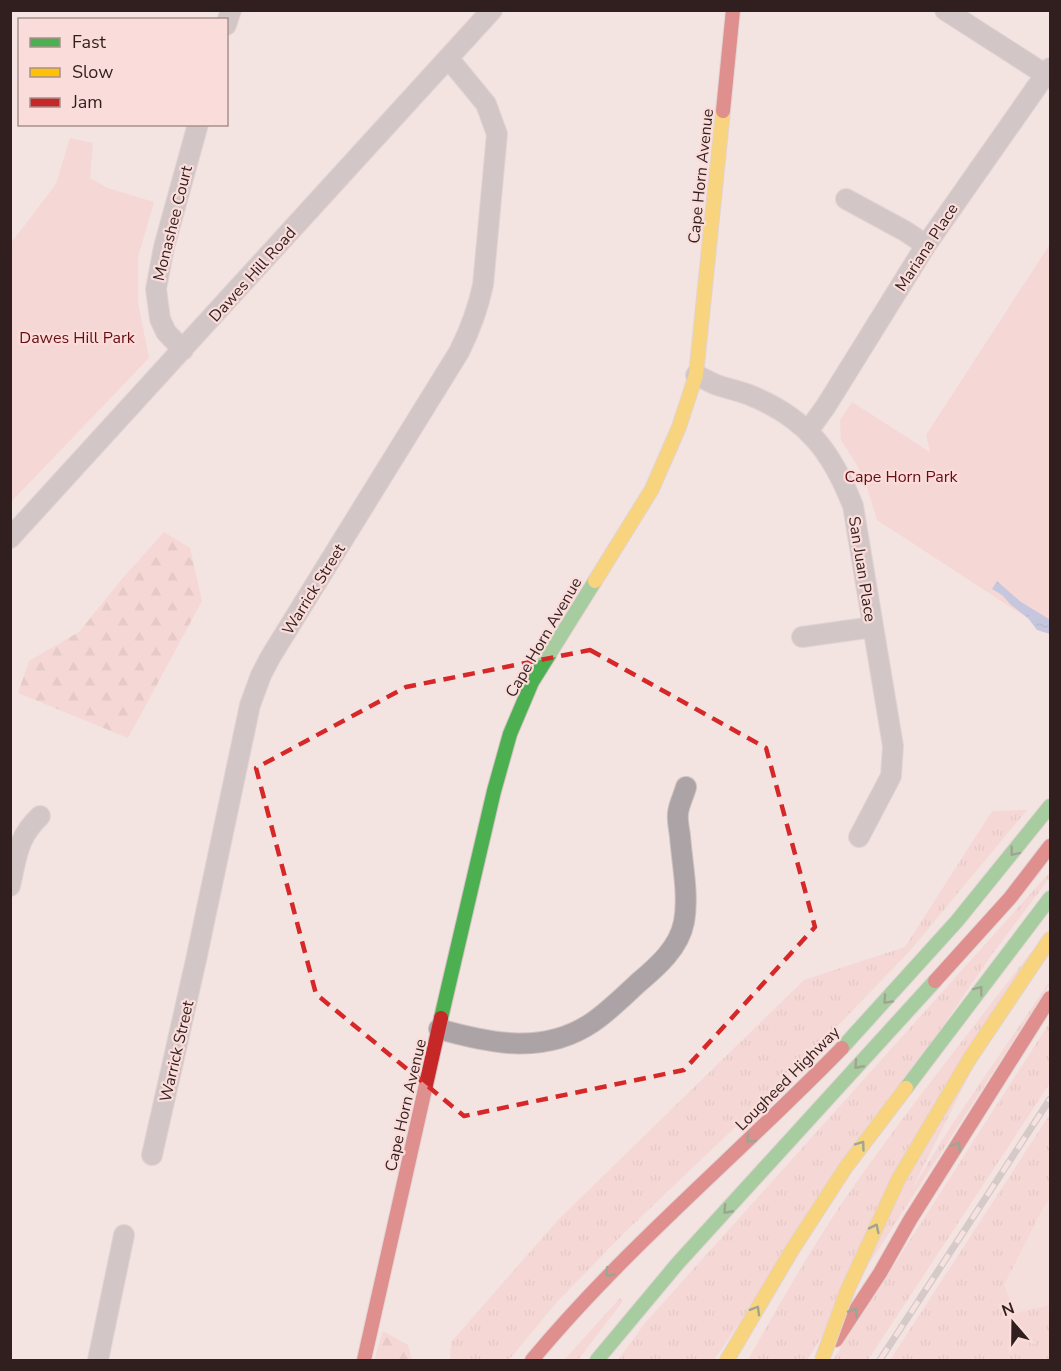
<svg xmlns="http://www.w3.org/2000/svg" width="1061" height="1371" font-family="'Nunito Sans',sans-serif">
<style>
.built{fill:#f8d9d5}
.grass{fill:url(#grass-tufts)}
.forest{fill:url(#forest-firs)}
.park{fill:#f9c9c5}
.water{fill:url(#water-ripples)}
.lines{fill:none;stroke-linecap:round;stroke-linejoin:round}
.street-casing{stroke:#cec1c0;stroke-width:22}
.fast-casing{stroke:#cec1c0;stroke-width:16}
.slow-casing{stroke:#cec1c0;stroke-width:16}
.jam-casing{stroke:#cec1c0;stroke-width:16}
.street{stroke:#aba3a6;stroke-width:20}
.fast{stroke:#4caf50;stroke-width:14}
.slow{stroke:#ffc107;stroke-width:14}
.jam{stroke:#c62828;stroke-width:14}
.rail-casing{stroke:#b3aaab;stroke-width:7}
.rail{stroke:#faddda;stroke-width:4.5;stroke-dasharray:14;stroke-linecap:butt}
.slow-bridge-casing{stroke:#cec1c0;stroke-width:16;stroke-linecap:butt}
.slow-bridge{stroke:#ffc107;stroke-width:14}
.oneway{stroke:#3b5932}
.marked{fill:none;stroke:#d62828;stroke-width:4.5;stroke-dasharray:12 8;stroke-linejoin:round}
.labels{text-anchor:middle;stroke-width:4.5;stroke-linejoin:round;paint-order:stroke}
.street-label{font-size:16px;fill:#301f1e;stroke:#faddda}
.park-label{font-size:16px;fill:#690c12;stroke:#faddda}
</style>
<defs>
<pattern id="grass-tufts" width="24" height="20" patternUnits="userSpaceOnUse" patternTransform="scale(1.5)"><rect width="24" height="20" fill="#f9c9c5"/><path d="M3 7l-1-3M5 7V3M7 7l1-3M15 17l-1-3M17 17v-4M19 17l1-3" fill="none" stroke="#d6aca9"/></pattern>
<pattern id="forest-firs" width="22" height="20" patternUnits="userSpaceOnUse" patternTransform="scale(1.5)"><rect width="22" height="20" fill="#f9c9c5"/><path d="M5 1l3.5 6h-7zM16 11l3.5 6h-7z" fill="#d6aca9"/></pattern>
<pattern id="water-ripples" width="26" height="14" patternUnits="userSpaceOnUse" patternTransform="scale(1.5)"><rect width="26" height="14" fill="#90a5db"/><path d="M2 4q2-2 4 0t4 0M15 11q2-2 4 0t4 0" fill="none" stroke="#7686b1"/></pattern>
</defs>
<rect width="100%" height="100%" fill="#f3e3e1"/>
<path class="built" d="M 1050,1174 L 1050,1360 L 1014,1360 L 988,1270 Z"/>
<path class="grass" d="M 1027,810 L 909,952 L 791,1074 L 622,1235 L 555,1304 L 509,1360 L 450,1360 L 451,1342 L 559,1219 L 804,980 L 905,947 L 992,811 Z
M 1050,872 L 1050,877 L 988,960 L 714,1360 L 618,1360 L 645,1323 Z
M 1031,952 L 912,1189 L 951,1126 L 1050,981 L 1050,984 L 807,1360 L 748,1360 C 778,1306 809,1252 844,1200 C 903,1115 968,1034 1031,952 Z
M 1050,1022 L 1050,1083 L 868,1360 L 833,1360 Z
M 1050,1114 L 1050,1198 L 1042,1210 L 1004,1285 L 1015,1313 L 1050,1305 L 1050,1360 L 890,1360 Z
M 620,1298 L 623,1301 L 578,1360 L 564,1360 Z"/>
<path class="forest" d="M 164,532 L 190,548 L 202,601 L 128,738 L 18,693 L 29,661 L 79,632 L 121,580 Z
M 383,1331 L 408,1345 L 412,1360 L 374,1360 Z"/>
<path class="park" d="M 70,138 L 93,143 L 90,178 L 108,188 L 154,202 L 138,257 L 138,303 L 149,358 L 11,502 L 11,243 L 56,184 Z
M 1050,244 L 1050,633 L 877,520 L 866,484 L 857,465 L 841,440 L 840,420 L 852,402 L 930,452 L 926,435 Z"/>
<path class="water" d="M 997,581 L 1021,602 L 1049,619 L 1050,634 L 1037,630 L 1028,618 L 1011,605 L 1002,595 L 992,589 Z"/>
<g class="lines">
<g class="street-casing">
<path id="street" d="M 945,10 L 1046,75
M 226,25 L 231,10
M 846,199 L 905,231 L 926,245
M 183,350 L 166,332 L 160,319 L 156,289 L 164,247 L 198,124
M 696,375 C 703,378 709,382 717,385 C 728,389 741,391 752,396 C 807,419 832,452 853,506 L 893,746 L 891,776 L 859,837
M 808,431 L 826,406 L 926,245 L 1050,68
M 10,538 L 492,10
M 802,637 L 873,627
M 10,886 C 17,856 17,838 40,816
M 439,1029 C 492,1044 545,1055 593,1022 C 609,1011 624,996 638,983 C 657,967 679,948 684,922 C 689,895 682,863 680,836 C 679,828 677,820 678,813 C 679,804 684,795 686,787
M 152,1155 L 196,960 L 250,705 L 261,675 L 271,656 L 459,352 C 470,330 478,309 483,285 L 497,134 L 486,104 L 449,59
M 98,1360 L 124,1235"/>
</g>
<g class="fast-casing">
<path id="fast" d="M 441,1018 L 494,791 L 510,734 L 532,682 L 595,581
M 842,1048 L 957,921 L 1050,806
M 906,1088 L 1050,898
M 597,1360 L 678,1263 L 935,981"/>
</g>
<g class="slow-casing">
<path id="slow" d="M 595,581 L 652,489 L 679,427 L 696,375 L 723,111
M 899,1178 L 970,1058 L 1050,939
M 727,1360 L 792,1250 L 846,1167 L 906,1088"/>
</g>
<g class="jam-casing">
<path id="jam" d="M 723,111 L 733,10
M 935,981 L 1010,898 L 1050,846
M 836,1340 L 880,1273 L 910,1220 L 1050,998
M 364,1360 L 441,1018
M 532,1360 C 626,1247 739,1154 842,1048"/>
</g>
<use href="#street" class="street"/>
<use href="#fast" class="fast"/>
<use href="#slow" class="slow"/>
<use href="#jam" class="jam"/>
<g class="rail-casing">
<path id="rail" d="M 880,1360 L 1050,1099"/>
</g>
<use href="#rail" class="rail"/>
<g class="slow-bridge-casing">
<path id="slow-bridge" d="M 822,1360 L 847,1291 L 899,1178"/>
</g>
<use href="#slow-bridge" class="slow-bridge"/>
</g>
<defs><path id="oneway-chevron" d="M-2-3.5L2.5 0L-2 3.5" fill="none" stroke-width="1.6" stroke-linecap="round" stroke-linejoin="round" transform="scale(1.5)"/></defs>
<g class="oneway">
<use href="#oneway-chevron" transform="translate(1014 852) rotate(128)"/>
<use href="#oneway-chevron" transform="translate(979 990) rotate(-52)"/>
<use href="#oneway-chevron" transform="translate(887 1000) rotate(133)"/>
<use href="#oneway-chevron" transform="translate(858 1065) rotate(132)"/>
<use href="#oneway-chevron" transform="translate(750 1139) rotate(137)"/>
<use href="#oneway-chevron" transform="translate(861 1145) rotate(-54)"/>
<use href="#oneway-chevron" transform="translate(957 1146) rotate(-58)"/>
<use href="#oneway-chevron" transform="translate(727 1210) rotate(132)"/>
<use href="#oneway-chevron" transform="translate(875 1228) rotate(-64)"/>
<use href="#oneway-chevron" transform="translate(609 1273) rotate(134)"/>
<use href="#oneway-chevron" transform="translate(756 1310) rotate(-60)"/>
<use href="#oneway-chevron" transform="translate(854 1312) rotate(-57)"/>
</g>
<path d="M0 0H1061V1371H0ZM 590,650 L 766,748 L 815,927 L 684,1070 L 464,1116 L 316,994 L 256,768 L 406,687 Z" fill="#f3e3e1" fill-opacity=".55" fill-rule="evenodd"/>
<path class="marked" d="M 590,650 L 766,748 L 815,927 L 684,1070 L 464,1116 L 316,994 L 256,768 L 406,687 Z"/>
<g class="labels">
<g class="street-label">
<text transform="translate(700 176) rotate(-84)" y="6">Cape Horn Avenue</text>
<text transform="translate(172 223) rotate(-76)" y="6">Monashee Court</text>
<text transform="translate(926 247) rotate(-57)" y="6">Mariana Place</text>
<text transform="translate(252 274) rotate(-48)" y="6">Dawes Hill Road</text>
<text transform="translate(863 569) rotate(81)" y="6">San Juan Place</text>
<text transform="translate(313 589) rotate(-58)" y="6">Warrick Street</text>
<text transform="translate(543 637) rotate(-60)" y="6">Cape Horn Avenue</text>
<text transform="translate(176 1051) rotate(-77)" y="6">Warrick Street</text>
<text transform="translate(787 1078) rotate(-45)" y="6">Lougheed Highway</text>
<text transform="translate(405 1105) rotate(-77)" y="6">Cape Horn Avenue</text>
</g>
<g class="park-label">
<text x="77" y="343">Dawes Hill Park</text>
<text x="901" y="482">Cape Horn Park</text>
</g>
</g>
<rect width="1061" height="1371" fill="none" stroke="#301f1e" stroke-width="24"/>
<rect x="18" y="18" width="210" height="108" fill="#faddda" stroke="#a9918f" stroke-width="1.5"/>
<rect x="30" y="38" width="30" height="9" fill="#4caf50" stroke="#a9918f" stroke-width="1.5"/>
<text x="72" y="48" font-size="18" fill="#301f1e">Fast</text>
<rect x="30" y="68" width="30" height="9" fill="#ffc107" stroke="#a9918f" stroke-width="1.5"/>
<text x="72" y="78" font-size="18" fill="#301f1e">Slow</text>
<rect x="30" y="98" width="30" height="9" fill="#c62828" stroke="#a9918f" stroke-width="1.5"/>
<text x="72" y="108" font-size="18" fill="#301f1e">Jam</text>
<g transform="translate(1013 1323) rotate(340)" stroke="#faddda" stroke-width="4.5" paint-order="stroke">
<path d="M0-4.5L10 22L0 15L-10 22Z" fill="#301f1e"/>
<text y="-9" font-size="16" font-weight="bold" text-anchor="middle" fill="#301f1e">N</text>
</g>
</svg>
